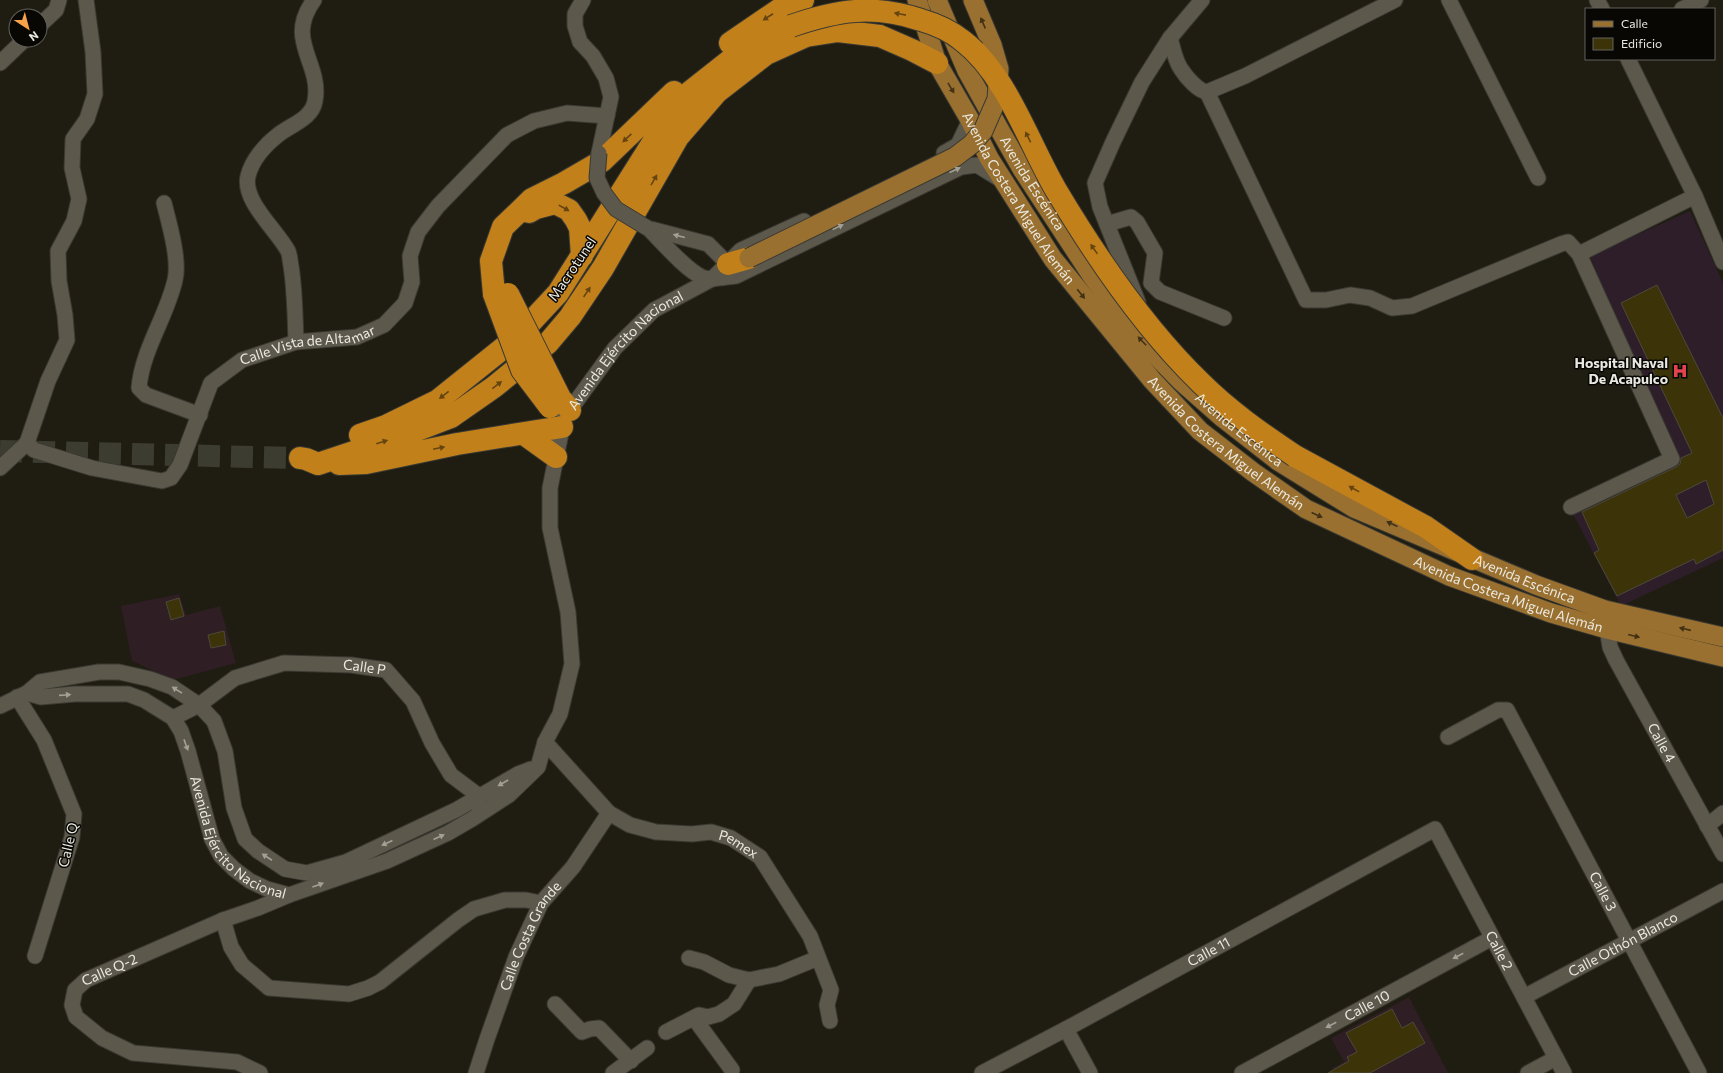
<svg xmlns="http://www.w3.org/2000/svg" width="1723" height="1073" font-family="Commissioner,sans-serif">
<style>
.education{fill:#2f1e24}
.medical{fill:#2d1e29}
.building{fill:#3c3408;stroke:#4c493c;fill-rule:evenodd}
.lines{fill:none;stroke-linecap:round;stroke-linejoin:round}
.highway-tunnel{stroke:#3d3c30;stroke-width:22;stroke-dasharray:22 11;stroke-linecap:butt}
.minor-casing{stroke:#3a3932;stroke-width:17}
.major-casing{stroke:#3a3932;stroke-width:21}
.highway-casing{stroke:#3a3932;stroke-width:24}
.minor{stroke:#5c594c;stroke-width:15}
.major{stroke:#99702f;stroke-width:19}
.highway{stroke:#c2801b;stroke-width:22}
.minor-bridge-casing{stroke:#3a3932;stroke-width:17;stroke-linecap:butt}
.major-bridge-casing{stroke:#3a3932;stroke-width:21;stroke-linecap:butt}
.highway-bridge-casing{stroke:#3a3932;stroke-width:24;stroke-linecap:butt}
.minor-bridge{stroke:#5c594c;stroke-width:15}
.major-bridge{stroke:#99702f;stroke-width:19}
.highway-bridge{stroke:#c2801b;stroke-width:22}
.oneway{fill:#654410}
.oneway2{fill:#423115}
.oneway3{fill:#a3a196}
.labels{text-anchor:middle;stroke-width:3;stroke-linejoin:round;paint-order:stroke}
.street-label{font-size:14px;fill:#eae9e1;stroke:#080704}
.poi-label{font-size:14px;font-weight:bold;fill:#eae9e1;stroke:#080704;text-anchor:end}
</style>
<rect width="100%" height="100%" fill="#1f1d11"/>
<path class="education" d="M 179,594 L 186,615 L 220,606 L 236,663 L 173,680 L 132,661 L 121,606 Z
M 1409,997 L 1448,1073 L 1335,1073 L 1332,1068 L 1344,1062 L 1331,1038 Z"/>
<path class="medical" d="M 1690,211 L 1723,283 L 1723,558 L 1621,606 L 1571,510 L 1674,460 L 1590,256 Z"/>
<path class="building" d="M 1657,285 L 1723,418 L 1723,550 L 1696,564 L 1694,559 L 1617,596 L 1594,553 L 1599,550 L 1582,512 L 1676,467 L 1680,464 L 1681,458 L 1692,453 L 1621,303 ZM 1706,480 L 1714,504 L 1687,518 L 1676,495 Z
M 179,598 L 184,616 L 171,620 L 166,602 Z
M 224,631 L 226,645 L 211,648 L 208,635 Z
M 1392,1009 L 1402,1028 L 1413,1022 L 1425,1043 L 1370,1073 L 1328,1073 L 1349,1061 L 1347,1057 L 1357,1052 L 1346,1033 Z"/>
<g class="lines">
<path class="highway-tunnel" d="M 0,451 L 300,458"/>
<g class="minor-casing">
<g id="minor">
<path d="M 583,0 L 575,14 L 575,26 L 580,42 L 593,56 L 606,78 L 611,97 L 599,153"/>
<path d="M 1449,0 L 1538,178"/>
<path d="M 1597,0 L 1602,9"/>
<path d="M 1682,9 L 1701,0"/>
<path d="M 40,25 L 56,10 L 59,0"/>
<path d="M 1170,38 C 1173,48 1175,61 1181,69 C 1186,77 1198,91 1207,92 L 1245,76 L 1395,0"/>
<path d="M 1628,59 L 1695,196 L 1723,262"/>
<path d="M 0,63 L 24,40"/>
<path d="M 1207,92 L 1306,300 L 1326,300 L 1350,295 L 1370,298 L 1392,308 L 1412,306 L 1561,244 L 1568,242 L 1579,254 L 1672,459 L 1571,507"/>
<path d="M 944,153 L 958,145 L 970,120"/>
<path d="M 164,203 C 169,223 180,260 175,280 C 167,316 142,350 139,388 L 146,395 L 200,415"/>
<path d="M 1107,224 L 1131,217 L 1137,222 L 1155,253 L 1151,283 L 1160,292 L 1224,318"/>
<path d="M 649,229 C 662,242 686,270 702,277 C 711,281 725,277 736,276 L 961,167 L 977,165 L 1003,181"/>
<path d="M 651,229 L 708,244 L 728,264"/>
<path d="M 1579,254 L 1695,196"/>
<path d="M 1138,302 L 1100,207 L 1095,183 L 1113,142 L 1142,82 L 1170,38 L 1202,0"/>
<path d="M 296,342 C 295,316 295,291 291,266 C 290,262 290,255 288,251 C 277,230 242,201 248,176 C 252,160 265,145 278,135 C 290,125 312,119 315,101 C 322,62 284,41 314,0"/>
<path id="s1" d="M 27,443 L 34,450 L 92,468 L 162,481 L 171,478 L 180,465 L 211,383 L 242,360 L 296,342 L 357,337 L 384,325 L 405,303 L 412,282 L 410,256 L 418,232 L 438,206 L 507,135 L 534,121 L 567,113 L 607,116"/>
<path d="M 27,443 L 48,381 L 67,340 L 65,315 L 59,281 L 58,251 L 74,221 L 79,199 L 72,168 L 73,139 L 87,119 L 95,94 L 93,52 L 86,0"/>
<path d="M 0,468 L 27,443"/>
<path id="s2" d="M 1607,629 L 1610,647 L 1616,660 L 1723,854"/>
<path id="s3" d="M 27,693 L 41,697 L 75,694 L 128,694 L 144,700 L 173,718 L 181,731 L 188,751 L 212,839 L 221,856 L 234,869 L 250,881 L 267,889 L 289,895 L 387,861 L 448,833 L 472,819 L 509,795 L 538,767 L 545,742 L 560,714 L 572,664 L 568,612 L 550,528 L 550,488 L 564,418 L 615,348 L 654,310 L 712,279 L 741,250 L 804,221"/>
<path d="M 17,697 L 44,740 L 74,814 L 72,837 L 35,956"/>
<path d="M 0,706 L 27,693 L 40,682 L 99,672 L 119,672 L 150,679 L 172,687 L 199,705 L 214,721 L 225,751 L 234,808 L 245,839 L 258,851 L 285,869 L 307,873 L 346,862 L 456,810 L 518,774 L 531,769"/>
<path id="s4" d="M 173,718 L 199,705 L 235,678 L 284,663 L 351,665 L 386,670 L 413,701 L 432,743 L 451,775 L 479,796 L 476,804"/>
<path id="s5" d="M 1448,737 L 1498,710 L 1507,710 L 1699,1073"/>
<path id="s6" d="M 545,742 L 609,813 L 630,825 L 656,832 L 692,834 L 711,832 L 731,838 L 760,857 L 810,936 L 831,990 L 827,1005 L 830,1021"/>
<path d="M 1707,826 L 1723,813"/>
<path d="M 223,920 L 231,947 L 242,965 L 269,988 L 349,994 L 368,988 L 380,982 L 458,920 L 474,909 L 505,900 L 526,900 L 541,903"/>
<path d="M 689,958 L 704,962 L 729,975 L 749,980"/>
<path id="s7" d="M 1524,997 L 1723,891"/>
<path d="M 555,1004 L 582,1032 L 590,1029 L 599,1028 L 631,1061"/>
<path d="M 694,1018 L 732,1070"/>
<path d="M 1066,1029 L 1090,1073"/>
<path d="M 666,1032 L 699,1015 L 708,1017 L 719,1014 L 734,1004 L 749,980 L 779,974 L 818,958"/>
<path id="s8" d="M 260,1073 L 237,1062 L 133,1053 L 102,1038 L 76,1017 L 72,1005 L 75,990 L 86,980 L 223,920 L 258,908 L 289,895"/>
<path id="s9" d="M 476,1073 L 487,1039 L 516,957 L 541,903 L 573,867 L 609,813"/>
<path d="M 613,1073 L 647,1048"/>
<path id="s10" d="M 982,1073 L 1066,1029 L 1435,829 L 1564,1073"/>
<path id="s11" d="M 1242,1073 L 1492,938"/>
<path d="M 1528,1073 L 1556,1058"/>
</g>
</g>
<g class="major-casing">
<g id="major">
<path id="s12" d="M 917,0 L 937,63 L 970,120 L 989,158 L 1053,259 L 1152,380 L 1200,431 L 1253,472 L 1306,509 L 1449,576 L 1551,613 L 1607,629 L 1723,657"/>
<path id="s13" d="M 937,0 L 967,71 L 1002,134 L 1022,169 L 1092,276 L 1131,330 L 1181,381 L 1223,418 L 1278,461 L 1354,508 L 1536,585 L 1605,610 L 1723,637"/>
<path d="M 973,0 L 992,45"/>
</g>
</g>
<g class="highway-casing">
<path id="highway" d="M 730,43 L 783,7 L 803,0
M 529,212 L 536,208 L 555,203 L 569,210 L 576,220 L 580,228 L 582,256
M 728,264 L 749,258
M 494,294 L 491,261 L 503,227 L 532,199 L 564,183 L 602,161 L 674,92
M 560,398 L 570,410
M 524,434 L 556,457
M 360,435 L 386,426 L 437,401 L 517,337 L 558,293 L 667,120 L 690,92 L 747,47 L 784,29
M 1295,456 L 1426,527 L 1472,559
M 300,458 L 306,459 L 318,464 L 399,437 L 451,417 L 494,387 L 548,343 L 570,317 L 603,268 L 678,137 L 717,92 L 766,54 L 806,36 L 838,31 L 880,36 L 912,50 L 937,63
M 339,464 L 366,463 L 457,444 L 562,427"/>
</g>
<use href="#minor" class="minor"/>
<use href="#major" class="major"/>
<use href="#highway" class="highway"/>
<g class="minor-bridge-casing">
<path id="minor-bridge" d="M 599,153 L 597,178 L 604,193 L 616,209 L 649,229"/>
</g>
<g class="major-bridge-casing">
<path id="major-bridge" d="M 749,258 L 955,157 L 972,144 L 983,131 L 997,99 L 999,69 L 992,45"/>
</g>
<g class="highway-bridge-casing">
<path id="highway-bridge" d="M 791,26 C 837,10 873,4 921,20 C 935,24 951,31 963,41 C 1007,75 1028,142 1056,190 C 1096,257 1144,328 1201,383 C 1229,411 1262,434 1295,456
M 494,294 L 522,370 L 550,407
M 508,294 L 560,398"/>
</g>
<use href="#minor-bridge" class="minor-bridge"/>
<use href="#major-bridge" class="major-bridge"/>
<use href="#highway-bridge" class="highway-bridge"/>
</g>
<defs><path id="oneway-solid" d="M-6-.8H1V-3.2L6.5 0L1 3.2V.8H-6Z"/></defs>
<g class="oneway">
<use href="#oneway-solid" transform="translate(900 14) rotate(-169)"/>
<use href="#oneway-solid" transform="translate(768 17) rotate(147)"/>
<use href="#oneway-solid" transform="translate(1028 137) rotate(-116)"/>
<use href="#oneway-solid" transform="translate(627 138) rotate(137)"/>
<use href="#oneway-solid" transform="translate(654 180) rotate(-60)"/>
<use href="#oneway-solid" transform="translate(564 208) rotate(29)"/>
<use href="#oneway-solid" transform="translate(1094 249) rotate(-125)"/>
<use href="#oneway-solid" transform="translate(587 292) rotate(-56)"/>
<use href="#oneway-solid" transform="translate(497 385) rotate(-38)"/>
<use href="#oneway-solid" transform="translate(444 395) rotate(142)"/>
<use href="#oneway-solid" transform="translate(382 442) rotate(-17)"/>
<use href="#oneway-solid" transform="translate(439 448) rotate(-12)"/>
<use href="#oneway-solid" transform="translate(1354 489) rotate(-151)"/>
</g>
<g class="oneway2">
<use href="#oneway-solid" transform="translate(983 23) rotate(-113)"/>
<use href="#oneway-solid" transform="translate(951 88) rotate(59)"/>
<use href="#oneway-solid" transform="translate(1081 294) rotate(51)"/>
<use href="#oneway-solid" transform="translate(1142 341) rotate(-134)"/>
<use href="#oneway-solid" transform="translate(1317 515) rotate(25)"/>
<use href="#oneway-solid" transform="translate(1392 524) rotate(-156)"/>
<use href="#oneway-solid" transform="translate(1685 629) rotate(-167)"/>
<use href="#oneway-solid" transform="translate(1634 636) rotate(14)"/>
</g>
<g class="oneway3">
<use href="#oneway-solid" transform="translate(955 170) rotate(-25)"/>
<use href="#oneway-solid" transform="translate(838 227) rotate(-26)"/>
<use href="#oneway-solid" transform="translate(679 236) rotate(-165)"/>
<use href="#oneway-solid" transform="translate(177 690) rotate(-148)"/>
<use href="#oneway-solid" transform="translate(65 695) rotate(-4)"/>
<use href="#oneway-solid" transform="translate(186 745) rotate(70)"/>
<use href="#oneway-solid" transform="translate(503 783) rotate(150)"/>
<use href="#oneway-solid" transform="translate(439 837) rotate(-24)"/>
<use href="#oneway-solid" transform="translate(387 843) rotate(155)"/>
<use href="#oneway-solid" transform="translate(267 857) rotate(-147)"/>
<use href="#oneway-solid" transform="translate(318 885) rotate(-20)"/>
<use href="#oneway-solid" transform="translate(1458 956) rotate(152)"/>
<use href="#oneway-solid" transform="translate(1331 1025) rotate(152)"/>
</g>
<defs>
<g id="hospital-bare" transform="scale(1.2)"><path d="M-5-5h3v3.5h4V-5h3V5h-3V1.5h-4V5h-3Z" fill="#e0444e" stroke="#080704" stroke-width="2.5" paint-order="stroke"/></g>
</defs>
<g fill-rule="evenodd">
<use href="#hospital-bare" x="1680" y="371"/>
</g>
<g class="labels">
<g class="street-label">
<text dy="5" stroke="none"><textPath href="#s13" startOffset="207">Avenida Escénica</textPath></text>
<text dy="5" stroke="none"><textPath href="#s12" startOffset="224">Avenida Costera Miguel Alemán</textPath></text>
<text transform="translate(572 269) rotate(-56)" y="5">Macrotunel</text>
<text dy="5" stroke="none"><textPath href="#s1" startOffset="361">Calle Vista de Altamar</textPath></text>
<text dy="5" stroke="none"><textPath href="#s3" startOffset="1114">Avenida Ejército Nacional</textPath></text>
<text dy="5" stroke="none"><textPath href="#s13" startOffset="531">Avenida Escénica</textPath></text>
<text dy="5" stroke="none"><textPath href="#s12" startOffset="548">Avenida Costera Miguel Alemán</textPath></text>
<text dy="5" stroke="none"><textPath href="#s13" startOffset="855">Avenida Escénica</textPath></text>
<text dy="5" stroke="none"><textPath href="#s12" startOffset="872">Avenida Costera Miguel Alemán</textPath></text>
<text dy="5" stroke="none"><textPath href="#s4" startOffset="206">Calle P</textPath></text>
<text dy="5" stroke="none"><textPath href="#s2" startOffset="127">Calle 4</textPath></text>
<text dy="5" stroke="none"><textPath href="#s3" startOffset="296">Avenida Ejército Nacional</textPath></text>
<text transform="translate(68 845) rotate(-77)" y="5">Calle Q</text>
<text dy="5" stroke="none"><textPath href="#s6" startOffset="232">Pemex</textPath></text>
<text dy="5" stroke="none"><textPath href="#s5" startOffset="271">Calle 3</textPath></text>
<text dy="5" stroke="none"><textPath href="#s9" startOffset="148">Calle Costa Grande</textPath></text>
<text dy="5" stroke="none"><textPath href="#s7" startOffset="112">Calle Othón Blanco</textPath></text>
<text dy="5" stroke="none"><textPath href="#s10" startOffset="652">Calle 2</textPath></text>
<text dy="5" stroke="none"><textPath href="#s10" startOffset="257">Calle 11</textPath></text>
<text dy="5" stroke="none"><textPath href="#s8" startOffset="266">Calle Q-2</textPath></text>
<text dy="5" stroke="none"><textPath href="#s11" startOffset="142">Calle 10</textPath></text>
</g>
<g class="poi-label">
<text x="1668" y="368">Hospital Naval<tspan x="1668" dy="16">De Acapulco</tspan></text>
</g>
</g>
<rect x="1585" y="8" width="130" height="52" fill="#080704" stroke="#62615c"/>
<rect x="1593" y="21" width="20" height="6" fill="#99702f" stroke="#62615c"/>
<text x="1621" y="28" font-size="12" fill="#eae9e1">Calle</text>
<rect x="1593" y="38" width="20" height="12" fill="#3c3408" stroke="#62615c"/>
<text x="1621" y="48" font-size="12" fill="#eae9e1">Edificio</text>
<g transform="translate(28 28) rotate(144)"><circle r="19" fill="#080704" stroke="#62615c"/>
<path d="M0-3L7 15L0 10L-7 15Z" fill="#f7a248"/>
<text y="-6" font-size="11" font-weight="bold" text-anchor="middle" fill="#eae9e1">N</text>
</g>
</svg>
